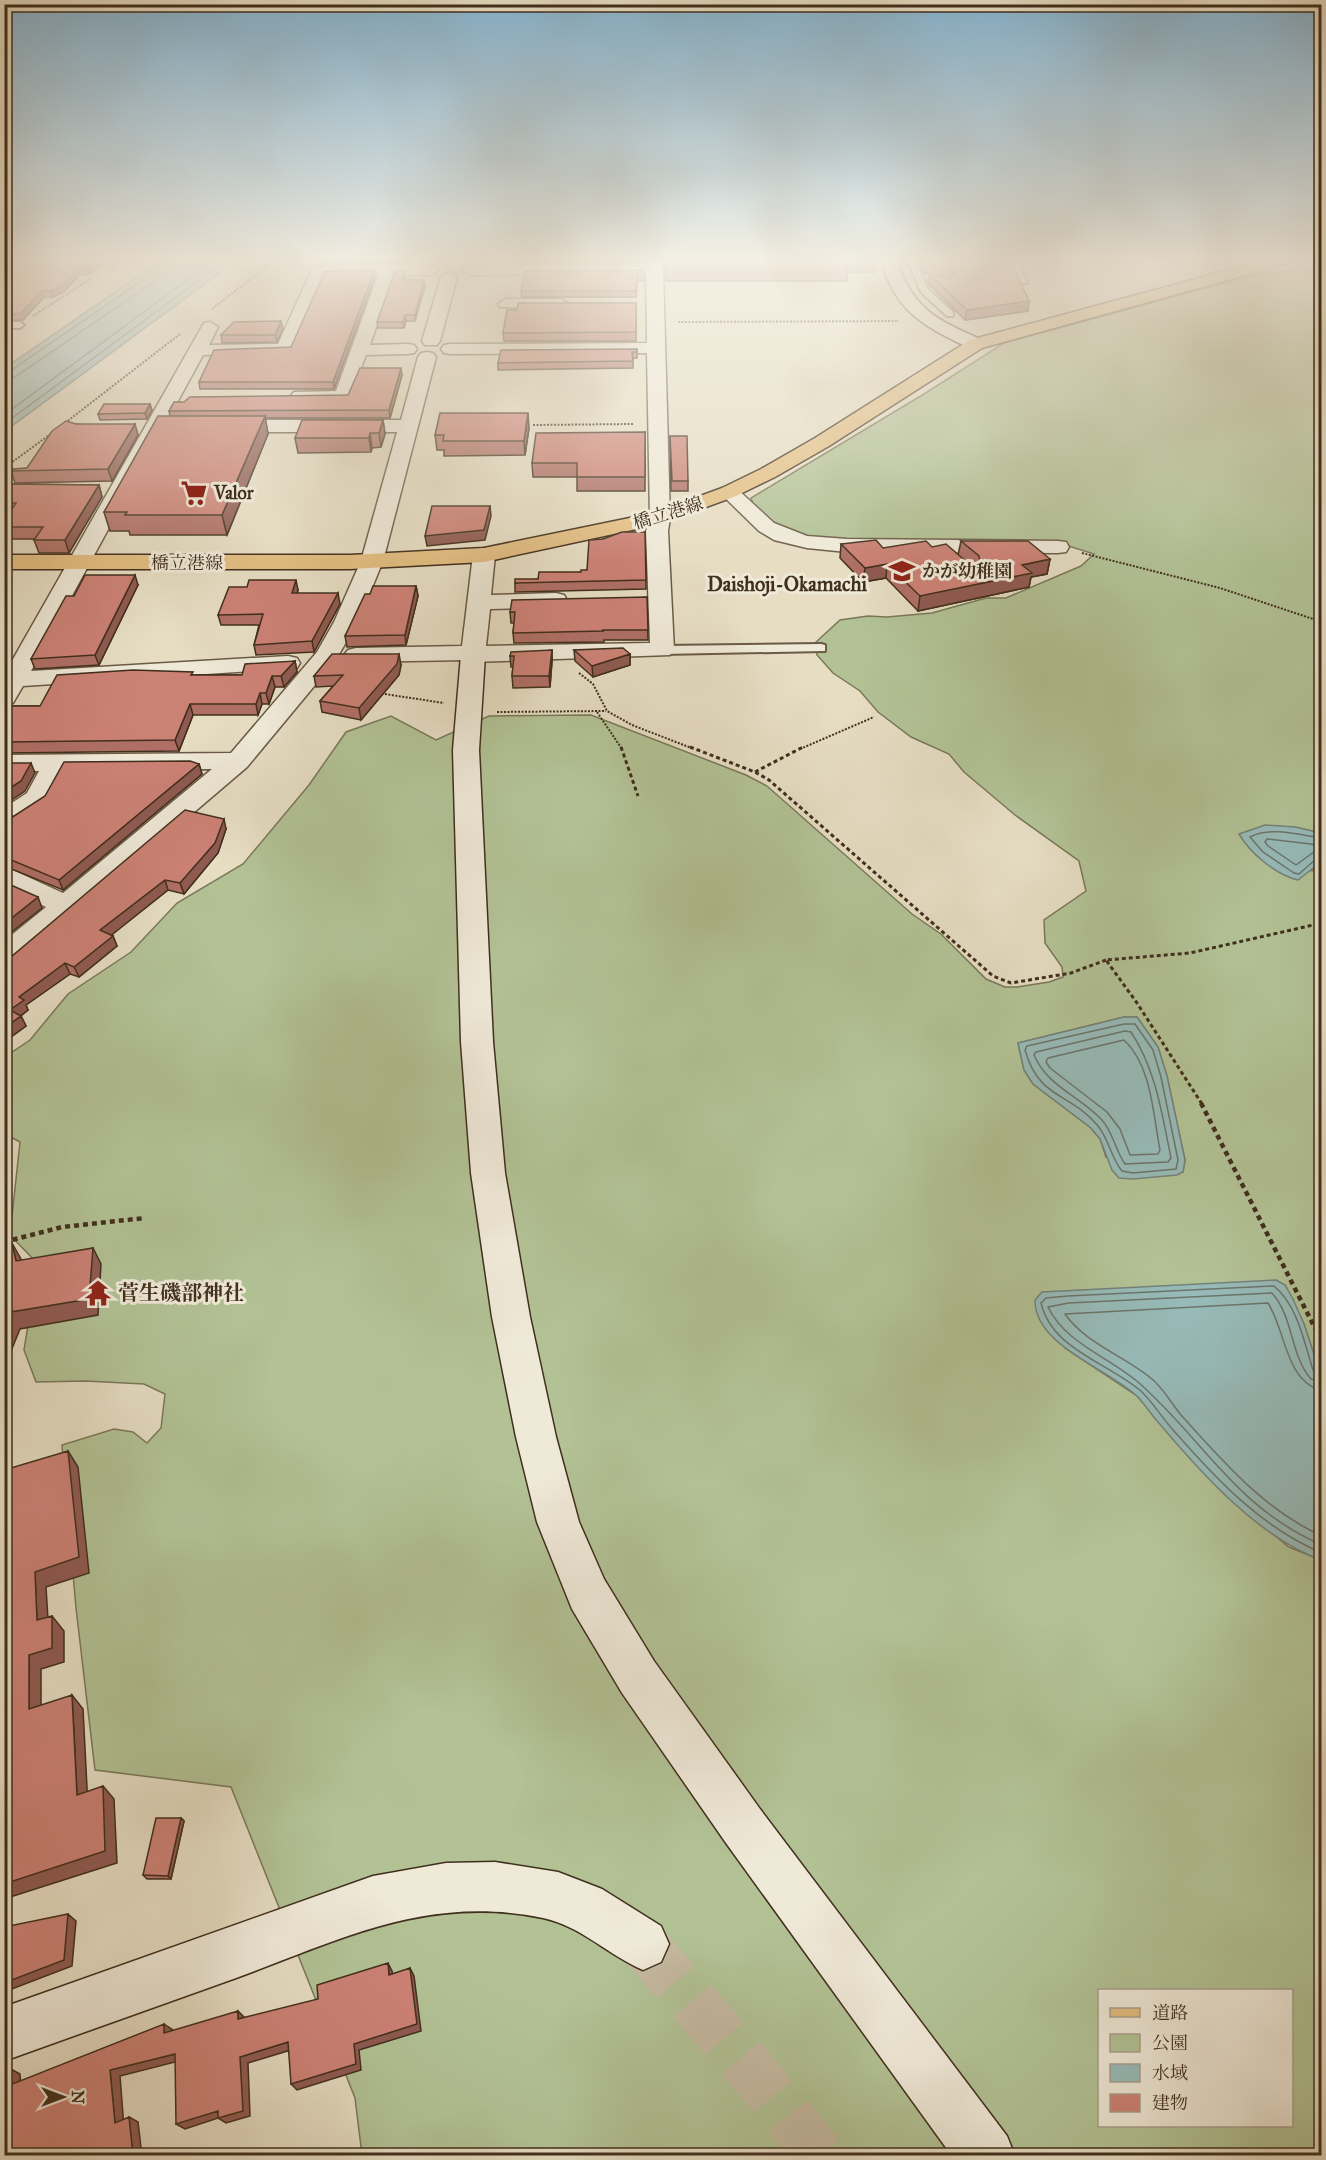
<svg xmlns="http://www.w3.org/2000/svg" width="1326" height="2160" font-family="'IM FELL Great Primer','Noto Serif JP',serif">
<style>
.green{fill:#b2c295;stroke:#797859;stroke-width:1.5;fill-rule:evenodd}
.water{fill:#97bbb9;stroke:#74837b;stroke-width:1.5}
.lines{fill:none;stroke-linecap:round;stroke-linejoin:round}
.shore{stroke:#6c756b;stroke-width:1.5}
.secondary-tunnel{stroke:#c5baa2;stroke-width:50;stroke-dasharray:50 25;stroke-linecap:butt}
.lane-casing{stroke:#6a5a46;stroke-width:4}
.street-casing{stroke:#6a5a46;stroke-width:3}
.secondary-casing{stroke:#402f1d;stroke-width:3}
.primary-casing{stroke:#402f1d;stroke-width:3}
.path-far2{stroke:#402f1d;stroke-width:2;stroke-dasharray:2 1.5;stroke-linecap:butt}
.path-far1{stroke:#402f1d;stroke-width:3;stroke-dasharray:4 3;stroke-linecap:butt}
.path{stroke:#402f1d;stroke-width:4.5;stroke-dasharray:5 4;stroke-linecap:butt}
.lane{fill:#efe9d8;fill-rule:evenodd}
.street{fill:#efe9d8;fill-rule:evenodd}
.secondary{fill:#efe9d8;fill-rule:evenodd}
.primary{fill:#e3be82;fill-rule:evenodd}
.wall{fill:#af6f65;stroke:#402f1d;stroke-width:1.5}
.shaded-wall{fill:#8f5a52;stroke:#402f1d;stroke-width:1.5}
.building{fill:#cc8175;stroke:#402f1d;stroke-width:1.5}
.labels{text-anchor:middle;stroke-width:6;stroke-linejoin:round;paint-order:stroke}
.far-poi-label{font-size:18px;font-weight:bold;fill:#402f1d;stroke:#efe9d8;text-anchor:start}
.far-street-label{font-size:18px;fill:#402f1d;stroke:#efe9d8}
.far-quarter-label{font-size:20px;font-weight:bold;fill:#402f1d;stroke:#efe9d8}
.poi-label{font-size:21px;font-weight:bold;fill:#402f1d;stroke:#efe9d8;text-anchor:start}
</style>
<rect width="100%" height="100%" fill="#e6ddc3"/>
<filter id="stains"><feTurbulence type="fractalNoise" baseFrequency=".00333" numOctaves="4"/><feColorMatrix values="0 0 0 0 .2 0 0 0 0 .09 0 0 0 0 .02 0 0 0 .5 -.17"/></filter>
<radialGradient id="worn" r=".72"><stop offset=".6" stop-color="#630" stop-opacity="0"/><stop offset="1" stop-color="#630" stop-opacity=".3"/></radialGradient>
<path class="green" d="M 1314,261 L 1321,261 L 1321,833 L 1295,827 L 1312,871 L 1321,862 L 1321,1376 L 1304,1324 L 1285,1285 L 1065,1348 L 1137,1396 L 1196,1464 L 1242,1509 L 1289,1547 L 1321,1560 L 1321,2155 L 362,2155 L 355,2098 L 231,1787 L 95,1770 L 76,1608 L 62,1445 L 114,1429 L 133,1432 L 147,1443 L 161,1428 L 165,1394 L 144,1384 L 85,1381 L 36,1382 L 24,1350 L 38,1264 L 10,1235 L 20,1142 L 5,1134 L 5,1057 L 30,1040 L 68,994 L 131,952 L 177,903 L 243,864 L 309,785 L 346,732 L 391,716 L 436,740 L 489,716 L 591,715 L 746,775 L 767,786 L 912,914 L 941,934 L 986,979 L 1005,987 L 1017,987 L 1049,982 L 1063,977 L 1062,967 L 1045,943 L 1044,920 L 1086,891 L 1079,861 L 1015,815 L 964,772 L 949,754 L 911,737 L 878,712 L 860,691 L 833,673 L 817,655 L 815,643 L 840,620 L 868,616 L 887,617 L 932,613 L 986,598 L 1006,598 L 1081,566 L 1094,554 L 1059,543 L 823,540 L 780,531 L 755,509 L 751,498 L 924,394 L 1004,343 L 1218,285 L 1266,273 L 1289,271 ZM 1124,1017 L 1137,1017 L 1158,1047 L 1167,1076 L 1185,1160 L 1183,1172 L 1106,1157 L 1100,1139 L 1091,1128 L 1033,1084 L 1024,1070 L 1018,1043 ZM 1100,1990 L 1292,1990 L 1292,2126 L 1100,2126 Z"/>
<path class="water" d="M 160,261 L 236,261 L 5,431 L 5,368 Z
M 1265,825 L 1295,827 L 1321,833 L 1321,862 L 1298,880 C 1276,875 1250,853 1239,834 Z
M 1124,1017 L 1137,1017 L 1158,1047 L 1167,1076 L 1185,1160 L 1183,1172 L 1177,1175 L 1133,1179 L 1119,1178 L 1112,1170 L 1100,1139 L 1091,1128 L 1033,1084 L 1024,1070 L 1018,1043 Z
M 1276,1280 L 1285,1285 L 1293,1299 L 1304,1324 L 1321,1376 L 1321,1560 C 1258,1537 1201,1473 1158,1422 C 1151,1414 1145,1405 1138,1397 C 1110,1369 1034,1346 1035,1300 L 1042,1292 Z"/>
<g class="lines">
<path class="shore" d="M 4,372 L 10,371 L 159,269 L 163,261
M 4,380 L 15,377 L 164,275 L 169,269 L 170,261
M 4,415 L 213,261
M 4,424 L 225,261
M 1322,838 C 1300,835 1271,826 1250,837 L 1263,852 L 1294,873 L 1299,874 L 1316,859 L 1322,858
M 1267,839 L 1311,844 L 1317,846 L 1318,849 L 1296,865 L 1268,846 L 1265,842 Z
M 1124,1024 L 1135,1024 L 1153,1050 L 1161,1077 L 1178,1160 L 1176,1169 L 1133,1173 L 1122,1171 C 1111,1158 1109,1139 1098,1126 C 1070,1092 1039,1100 1025,1050 L 1027,1046 Z
M 1125,1031 L 1131,1032 C 1156,1070 1162,1114 1171,1158 L 1168,1162 L 1125,1164 C 1115,1150 1113,1131 1101,1119 C 1079,1096 1047,1086 1034,1055 L 1036,1052 Z
M 1124,1040 C 1152,1066 1153,1115 1160,1150 L 1158,1154 L 1130,1155 L 1120,1129 L 1107,1112 L 1050,1068 L 1046,1062 L 1048,1058 Z
M 1322,1374 L 1313,1370 C 1304,1342 1298,1306 1274,1286 L 1068,1296 L 1046,1298 L 1041,1303 C 1052,1350 1109,1363 1142,1392 C 1154,1404 1163,1419 1174,1431 C 1217,1480 1261,1527 1322,1553
M 1322,1382 L 1311,1379 C 1290,1355 1294,1318 1272,1293 L 1069,1303 L 1048,1307 C 1065,1343 1109,1357 1138,1382 C 1204,1440 1236,1508 1322,1545
M 1322,1391 C 1285,1381 1286,1331 1268,1303 L 1065,1314 C 1086,1344 1125,1356 1152,1379 C 1164,1389 1171,1403 1181,1415 C 1223,1461 1264,1510 1322,1536"/>
<path class="secondary-tunnel" d="M 643,1944 L 758,2078 L 820,2156"/>
<g class="lane-casing">
<path id="lane" d="M 76,261 L 109,261 L 116,264 L 112,266 Z
M 908,261 L 916,261 L 928,289 L 953,312 L 953,316 L 947,316 L 921,292 Z
M 1010,261 L 1018,261 L 1027,283 L 1021,283 Z
M 4,322 L 20,322 L 24,325 L 20,328 L 4,328 Z
M 821,644 L 825,645 L 825,651 L 662,654 L 656,650 L 662,646 Z"/>
</g>
<g class="street-casing">
<path id="street" d="M 646,261 L 662,261 L 663,269 L 670,518 L 668,531 L 674,650 L 670,655 L 473,662 L 466,660 L 356,662 L 348,660 L 344,655 L 348,650 L 356,648 L 462,646 L 473,555 L 476,550 L 484,548 L 492,550 L 495,555 L 491,595 L 556,593 L 564,595 L 567,600 L 564,605 L 556,607 L 490,609 L 486,646 L 650,643 L 646,531 L 650,518 L 647,353 L 450,354 L 444,353 L 441,349 L 444,345 L 450,344 L 647,343 L 646,274 L 470,275 L 462,270 L 470,265 L 646,264 Z
M 388,264 L 431,265 L 439,270 L 431,275 L 394,275 L 370,345 L 408,344 L 414,345 L 417,349 L 414,353 L 408,354 L 366,355 L 349,400 L 300,401 L 294,400 L 291,396 L 294,392 L 336,391 L 378,275 L 325,275 L 290,353 L 203,355 L 31,671 L 288,656 L 297,658 L 300,663 L 297,668 L 23,686 L 13,703 L 4,705 L 4,675 L 204,323 L 210,322 L 218,327 L 209,345 L 278,344 L 313,267 Z
M 449,272 L 457,277 L 440,341 L 437,345 L 425,345 L 422,341 L 441,277 Z
M 506,299 L 561,299 L 569,304 L 561,309 L 500,307 L 498,304 Z
M 427,352 L 433,353 L 436,357 L 383,561 L 358,622 L 335,661 L 247,767 L 15,965 L 4,968 L 4,941 L 46,907 L 4,887 L 4,866 L 63,893 L 212,769 L 66,770 L 48,804 L 14,826 L 4,828 L 4,808 L 27,793 L 39,771 L 4,771 L 4,755 L 231,753 L 317,652 L 334,622 L 361,561 L 397,432 L 222,432 L 215,430 L 213,426 L 215,422 L 222,420 L 401,420 L 418,357 L 421,353 Z
M 729,486 L 736,488 L 774,523 L 807,536 L 847,539 L 1058,541 L 1066,542 L 1069,547 L 1066,552 L 1058,553 L 847,552 L 807,548 L 774,540 L 759,531 L 719,492 L 722,488 Z"/>
</g>
<g class="secondary-casing">
<path id="secondary" d="M 881,261 L 897,261 C 913,310 938,320 982,340 L 985,344 L 982,348 C 971,350 961,344 951,339 C 913,320 894,303 881,261 Z
M 473,648 L 481,650 L 485,655 L 479,750 L 493,1042 L 505,1173 L 530,1317 L 556,1437 L 579,1522 L 604,1579 L 654,1661 L 760,1809 L 1007,2136 L 1015,2156 L 952,2156 L 726,1843 L 622,1693 L 572,1609 L 537,1522 L 516,1437 L 492,1317 L 471,1173 L 461,1042 L 453,750 L 461,655 L 465,650 Z
M 495,1862 L 558,1872 L 602,1889 L 661,1926 L 669,1944 L 661,1962 L 643,1970 C 608,1955 581,1926 543,1918 C 427,1894 340,1940 236,1978 C 159,2006 81,2033 4,2061 L 4,2007 L 373,1876 L 446,1863 Z"/>
</g>
<g class="primary-casing">
<path id="primary" d="M 1262,261 L 1288,261 L 1286,264 L 982,348 L 829,446 L 775,477 L 736,496 L 660,524 L 484,562 L 350,569 L 4,569 L 4,555 L 350,555 L 484,548 L 654,513 L 722,488 L 761,469 L 815,438 L 970,340 Z
M 1295,261 L 1322,263 L 1322,273 L 1297,264 Z"/>
</g>
<path class="path-far2" d="M 212,309 L 274,261
M 33,316 L 92,278
M 678,322 L 899,321
M 65,423 L 180,334
M 533,425 L 633,424
M 4,468 L 52,433
M 1082,553 L 1220,588 L 1322,622
M 579,673 L 593,684 L 607,711 L 632,725 L 694,749
M 378,693 L 444,703
M 497,712 L 606,711
M 597,712 L 622,749
M 800,749 L 874,717"/>
<path class="path-far1" d="M 621,747 L 638,796
M 690,747 L 755,772 L 769,780 L 993,976 L 1011,983 L 1071,973 L 1106,960
M 755,772 L 803,747
M 1202,1104 L 1137,1003 L 1106,960 L 1190,953 L 1322,923"/>
<path class="path" d="M 1201,1103 L 1322,1342
M 4,1242 L 62,1227 L 145,1218"/>
<use href="#lane" class="lane"/>
<use href="#street" class="street"/>
<use href="#secondary" class="secondary"/>
<use href="#primary" class="primary"/>
</g>
<path class="wall" d="M 332,261 L 410,261 L 410,263 L 333,264 Z
M 509,261 L 644,261 L 509,263 Z
M 664,261 L 876,261 L 876,263 L 875,272 L 848,272 L 847,281 L 666,281 Z
M 902,261 L 908,261 L 907,266 Z
M 918,261 L 1010,261 L 1029,301 L 1028,311 L 965,320 L 928,283 L 929,274 L 923,272 Z
M 4,262 L 99,267 L 88,275 L 80,274 L 64,292 L 53,297 L 44,297 L 23,320 L 4,321 Z
M 644,270 L 644,281 L 637,281 L 636,297 L 522,297 L 521,291 Z
M 374,271 L 375,277 L 334,389 L 200,389 L 199,382 L 291,347 Z
M 405,277 L 404,280 L 425,286 L 415,321 L 406,321 L 404,328 L 378,328 L 377,322 Z
M 636,303 L 636,341 L 504,341 L 503,333 L 517,310 Z
M 281,321 L 283,329 L 277,342 L 222,343 L 221,335 Z
M 637,349 L 637,358 L 633,358 L 633,368 L 498,370 L 498,363 Z
M 402,375 L 390,418 L 265,418 L 268,434 L 227,535 L 130,535 L 129,531 L 110,531 L 104,512 L 170,416 L 169,411 L 348,395 Z
M 152,410 L 147,419 L 100,420 L 98,414 Z
M 383,420 L 385,434 L 381,447 L 372,448 L 371,452 L 298,453 L 295,438 Z
M 76,424 L 138,435 L 112,481 L 15,483 L 11,471 L 27,468 Z
M 529,428 L 525,455 L 444,456 L 444,450 L 437,450 L 435,435 Z
M 645,432 L 645,491 L 577,491 L 577,477 L 533,477 L 532,463 Z
M 670,436 L 688,481 L 688,491 L 671,491 Z
M 4,484 L 99,485 L 102,497 L 69,553 L 39,553 L 34,540 L 35,539 L 5,539 L 4,521 L 8,515 L 4,515 Z
M 645,532 L 646,589 L 515,592 L 515,583 L 581,572 L 587,570 L 603,539 Z
M 961,541 L 1050,559 L 1047,574 L 1031,577 L 1029,587 L 918,611 L 886,578 L 863,582 L 840,558 L 841,544 L 883,548 L 932,547 L 958,555 Z
M 138,585 L 99,665 L 35,669 L 31,659 L 74,596 Z
M 416,586 L 418,596 L 406,645 L 347,647 L 345,636 L 370,594 Z
M 298,590 L 297,593 L 340,604 L 314,652 L 256,655 L 254,645 L 259,625 L 221,625 L 218,615 Z
M 647,597 L 648,640 L 604,640 L 604,642 L 514,643 L 513,633 L 514,623 L 511,623 L 510,612 Z
M 552,650 L 552,661 L 550,687 L 513,688 L 512,676 L 513,667 L 511,667 L 510,656 Z
M 574,650 L 630,654 L 630,665 L 593,677 L 575,661 Z
M 295,661 L 297,672 L 284,687 L 275,687 L 269,704 L 262,704 L 258,715 L 193,715 L 179,751 L 4,753 L 4,706 L 40,706 L 193,675 L 242,675 Z
M 401,665 L 399,675 L 361,720 L 322,712 L 320,701 L 333,686 L 316,687 L 314,676 Z
M 199,764 L 202,774 L 63,890 L 4,866 L 4,819 Z
M 226,829 L 218,853 L 184,894 L 168,890 L 111,935 L 113,936 L 117,946 L 79,977 L 70,974 L 26,1005 L 28,1010 L 21,1016 L 26,1026 L 4,1042 L 4,959 L 12,956 Z
M 181,1818 L 184,1821 L 171,1879 L 147,1879 L 143,1875 Z"/>
<path class="shaded-wall" d="M 97,261 L 99,267 L 88,275 L 87,268 Z
M 79,268 L 80,274 L 64,292 L 53,297 L 51,291 Z
M 374,271 L 375,277 L 334,389 L 333,382 Z
M 424,280 L 425,286 L 415,321 L 415,315 Z
M 42,291 L 44,297 L 23,320 L 4,321 L 4,315 Z
M 1029,301 L 1028,311 L 965,320 L 967,310 Z
M 405,315 L 406,321 L 404,328 L 403,322 Z
M 281,321 L 283,329 L 277,342 L 275,335 Z
M 401,368 L 402,375 L 390,418 L 389,410 Z
M 150,404 L 152,410 L 147,419 L 145,413 Z
M 528,413 L 529,428 L 525,455 L 524,441 Z
M 265,416 L 268,434 L 227,535 L 222,515 Z
M 383,420 L 385,434 L 381,447 L 379,433 Z
M 135,424 L 138,435 L 112,481 L 108,469 Z
M 370,433 L 372,448 L 371,452 L 369,438 Z
M 99,485 L 102,497 L 69,553 L 65,540 Z
M 490,506 L 491,516 L 485,540 L 427,546 L 425,536 Z
M 1050,559 L 1047,574 L 1031,577 L 1029,587 L 918,611 L 920,596 L 1022,565 Z
M 887,564 L 886,578 L 863,582 L 865,568 Z
M 135,575 L 138,585 L 99,665 L 95,655 Z
M 296,580 L 298,590 L 294,603 L 292,593 Z
M 416,586 L 418,596 L 406,645 L 405,635 Z
M 338,593 L 340,604 L 314,652 L 312,641 Z
M 552,650 L 552,661 L 550,687 L 549,676 Z
M 399,654 L 401,665 L 399,675 L 361,720 L 359,708 Z
M 630,654 L 630,665 L 593,677 L 592,666 Z
M 295,661 L 297,672 L 284,687 L 281,676 Z
M 272,676 L 275,687 L 269,704 L 266,693 Z
M 260,693 L 262,704 L 258,715 L 256,704 Z
M 190,704 L 193,715 L 179,751 L 175,740 Z
M 31,763 L 35,773 L 25,791 L 4,805 L 4,792 Z
M 199,764 L 202,774 L 63,890 L 59,880 Z
M 224,819 L 226,829 L 218,853 L 184,894 L 180,883 Z
M 165,880 L 168,890 L 104,941 L 100,930 Z
M 38,897 L 42,908 L 4,938 L 4,924 Z
M 113,936 L 117,946 L 79,977 L 74,967 Z
M 65,963 L 70,974 L 26,1005 L 28,1010 L 15,1020 L 10,1010 L 19,997 Z
M 21,1016 L 26,1026 L 4,1042 L 4,1028 Z
M 12,1243 L 21,1259 L 25,1277 L 16,1261 Z
M 93,1248 L 101,1264 L 98,1315 L 20,1329 L 11,1351 L 4,1352 L 4,1327 L 11,1312 Z
M 68,1451 L 78,1467 L 89,1573 L 46,1587 L 49,1635 L 37,1620 L 35,1572 Z
M 52,1616 L 64,1631 L 64,1662 L 41,1669 L 41,1722 L 29,1709 L 29,1655 Z
M 72,1695 L 83,1709 L 88,1807 L 77,1795 Z
M 103,1786 L 114,1799 L 117,1863 L 4,1899 L 4,1884 Z
M 181,1818 L 184,1821 L 171,1879 L 168,1876 Z
M 68,1914 L 76,1921 L 72,1966 L 4,1992 L 4,1983 Z
M 388,1963 L 392,1971 L 394,1982 L 389,1975 Z
M 410,1968 L 414,1976 L 421,2031 L 359,2050 L 361,2070 L 297,2090 L 291,2084 L 354,2044 Z
M 238,2011 L 245,2018 L 238,2019 Z
M 164,2024 L 173,2030 L 173,2040 L 164,2033 Z
M 288,2042 L 294,2049 L 248,2063 L 250,2116 L 226,2123 L 218,2118 L 185,2129 L 176,2124 L 240,2057 Z
M 175,2054 L 183,2060 L 120,2076 L 124,2128 L 115,2123 L 110,2070 Z
M 9,2068 L 20,2074 L 21,2091 L 10,2085 Z
M 129,2117 L 138,2122 L 142,2156 L 133,2156 Z"/>
<path class="building" d="M 70,261 L 96,261 L 87,268 L 79,268 L 62,286 L 51,291 L 42,291 L 21,313 L 4,315 L 4,262 Z
M 665,261 L 876,261 L 876,263 L 845,262 L 848,272 L 666,272 Z
M 923,261 L 1010,261 L 1029,301 L 967,310 L 929,274 L 948,279 L 954,275 L 953,272 L 924,263 Z
M 644,270 L 644,275 L 637,275 L 636,291 L 521,291 L 525,271 Z
M 325,271 L 374,271 L 333,382 L 199,382 L 214,350 L 291,347 Z
M 395,271 L 405,271 L 402,280 L 424,280 L 415,315 L 405,315 L 403,322 L 377,322 Z
M 518,303 L 636,303 L 636,332 L 503,333 L 507,310 L 517,310 Z
M 281,321 L 275,335 L 221,335 L 234,322 Z
M 637,349 L 637,352 L 632,352 L 633,361 L 498,363 L 501,350 Z
M 360,368 L 401,368 L 389,410 L 169,411 L 174,402 L 184,402 L 190,397 L 348,395 Z
M 104,404 L 150,404 L 145,413 L 98,414 Z
M 440,413 L 528,413 L 524,441 L 443,441 L 444,435 L 435,435 Z
M 158,416 L 265,416 L 222,515 L 125,515 L 127,512 L 104,512 Z
M 302,420 L 383,420 L 379,433 L 370,433 L 369,438 L 295,438 Z
M 66,421 L 76,424 L 135,424 L 108,469 L 11,471 L 13,469 L 27,468 L 52,431 Z
M 645,432 L 645,477 L 577,477 L 577,463 L 532,463 L 536,433 Z
M 670,436 L 687,436 L 688,481 L 672,481 Z
M 4,484 L 99,485 L 65,540 L 34,540 L 43,527 L 4,527 L 4,521 L 16,503 L 4,503 Z
M 432,506 L 490,506 L 484,530 L 425,536 Z
M 622,532 L 645,532 L 646,580 L 515,583 L 515,579 L 538,579 L 539,572 L 581,572 L 581,570 L 587,570 L 589,540 L 603,539 Z
M 876,540 L 883,548 L 926,541 L 932,547 L 946,544 L 968,563 L 977,564 L 980,562 L 979,556 L 961,541 L 1028,541 L 1050,559 L 1022,565 L 1032,573 L 920,596 L 887,564 L 865,568 L 841,544 Z
M 85,575 L 135,575 L 95,655 L 31,659 L 66,596 L 74,596 Z
M 249,580 L 296,580 L 292,593 L 338,593 L 312,641 L 254,645 L 263,614 L 218,615 L 229,587 L 247,587 Z
M 373,586 L 416,586 L 405,635 L 345,636 L 365,594 L 370,594 Z
M 647,597 L 648,630 L 602,630 L 604,631 L 513,633 L 515,612 L 510,612 L 512,600 Z
M 623,648 L 630,654 L 592,666 L 574,650 Z
M 552,650 L 549,676 L 512,676 L 514,656 L 510,656 L 511,652 Z
M 332,654 L 399,654 L 397,664 L 359,708 L 320,701 L 343,675 L 314,676 Z
M 295,661 L 281,676 L 272,676 L 266,693 L 260,693 L 256,704 L 190,704 L 175,740 L 4,742 L 4,706 L 40,706 L 57,675 L 133,670 L 193,672 L 191,675 L 242,675 L 245,664 Z
M 190,761 L 199,764 L 59,880 L 4,857 L 4,819 L 11,818 L 45,796 L 64,762 Z
M 4,763 L 31,763 L 21,781 L 4,792 Z
M 185,810 L 224,819 L 215,843 L 180,883 L 165,880 L 100,930 L 113,936 L 74,967 L 65,963 L 19,997 L 24,1000 L 10,1010 L 21,1016 L 4,1028 L 4,959 L 12,956 Z
M 4,882 L 38,897 L 4,924 Z
M 12,1243 L 16,1261 L 93,1248 L 89,1299 L 11,1312 L 4,1327 L 4,1244 Z
M 68,1451 L 79,1557 L 35,1572 L 37,1620 L 52,1616 L 52,1648 L 29,1655 L 29,1709 L 72,1695 L 77,1795 L 103,1786 L 105,1851 L 4,1884 L 4,1470 Z
M 156,1818 L 181,1818 L 168,1876 L 143,1875 Z
M 68,1914 L 64,1960 L 4,1983 L 4,1927 Z
M 388,1963 L 389,1975 L 410,1968 L 417,2024 L 354,2044 L 356,2064 L 291,2084 L 288,2042 L 240,2057 L 243,2111 L 218,2118 L 218,2111 L 176,2124 L 175,2054 L 110,2070 L 115,2123 L 129,2117 L 133,2156 L 4,2156 L 4,2070 L 9,2068 L 10,2085 L 164,2024 L 164,2033 L 238,2011 L 238,2019 L 318,1999 L 317,1985 Z"/>
<linearGradient id="sky" x2="0" y2="1"><stop stop-color="#87b7d5"/><stop offset="0.46" stop-color="#f4f0e4"/><stop offset="1" stop-color="#f4f0e4" stop-opacity="0"/></linearGradient>
<rect width="1326" height="564" fill="url(#sky)"/>
<defs>
<g id="supermarket-bare" transform="scale(2.07)"><path d="M-6-5.5h2.5l.6 2H6L4.5 2H-2.5L-4.4-4H-6ZM-1.5 3.2a1.3 1.3 0 1 0 .1 0ZM3 3.2a1.3 1.3 0 1 0 .1 0Z" fill="#8f2418" stroke="#efe9d8" stroke-width="2.5" paint-order="stroke"/></g>
<g id="school-bare" transform="scale(2.07)"><path d="M0-5L7-2L0 1L-7-2ZM-4 1L0 2.5L4 1V4Q0 6-4 4Z" fill="#8f2418" stroke="#efe9d8" stroke-width="2.5" paint-order="stroke"/></g>
<g id="temple-bare" transform="scale(2.07)"><path d="M0-6L5-2H3V0L6.5 2.5H4V6H1.5V3h-3V6H-4V2.5H-6.5L-3 0V-2H-5Z" fill="#8f2418" stroke="#efe9d8" stroke-width="2.5" paint-order="stroke"/></g>
</defs>
<g fill-rule="evenodd">
<use href="#supermarket-bare" x="194" y="493"/>
<use href="#school-bare" x="902" y="571"/>
<use href="#temple-bare" x="98" y="1293"/>
</g>
<g class="labels">
<g class="far-poi-label">
<text x="214" y="499">Valor</text>
<text x="922" y="577">かが幼稚園</text>
</g>
<g class="far-street-label">
<text transform="translate(668 513) rotate(-17)" y="6">橋立港線</text>
<text x="187" y="569">橋立港線</text>
</g>
<g class="far-quarter-label">
<text x="787" y="591">Daishoji-Okamachi</text>
</g>
<g class="poi-label">
<text x="118" y="1300">菅生磯部神社</text>
</g>
</g>
<rect width="1326" height="2160" fill="none" stroke="#e6ddc3" stroke-width="24"/>
<rect x="6" y="6" width="1314" height="2148" fill="none" stroke="#402f1d" stroke-width="3"/>
<rect x="12" y="12" width="1302" height="2136" fill="none" stroke="#402f1d" stroke-width="1.5"/>
<rect x="1098" y="1989" width="195" height="138" fill="#efe9d8" stroke="#a99f8d" stroke-width="1.5"/>
<rect x="1110" y="2008" width="30" height="9" fill="#e3be82" stroke="#a99f8d" stroke-width="1.5"/>
<text x="1152" y="2019" font-size="18" fill="#402f1d">道路</text>
<rect x="1110" y="2034" width="30" height="18" fill="#b2c295" stroke="#a99f8d" stroke-width="1.5"/>
<text x="1152" y="2049" font-size="18" fill="#402f1d">公園</text>
<rect x="1110" y="2064" width="30" height="18" fill="#97bbb9" stroke="#a99f8d" stroke-width="1.5"/>
<text x="1152" y="2079" font-size="18" fill="#402f1d">水域</text>
<rect x="1110" y="2094" width="30" height="18" fill="#cc8175" stroke="#a99f8d" stroke-width="1.5"/>
<text x="1152" y="2109" font-size="18" fill="#402f1d">建物</text>
<g transform="translate(63 2097) rotate(90)" stroke="#efe9d8" stroke-width="4.5" paint-order="stroke">
<path d="M0-4.5L10 22L0 15L-10 22Z" fill="#402f1d"/>
<text y="-9" font-size="16" font-weight="bold" text-anchor="middle" fill="#402f1d">N</text>
</g>
<rect width="100%" height="100%" filter="url(#stains)"/>
<rect width="100%" height="100%" fill="url(#worn)"/>
</svg>
